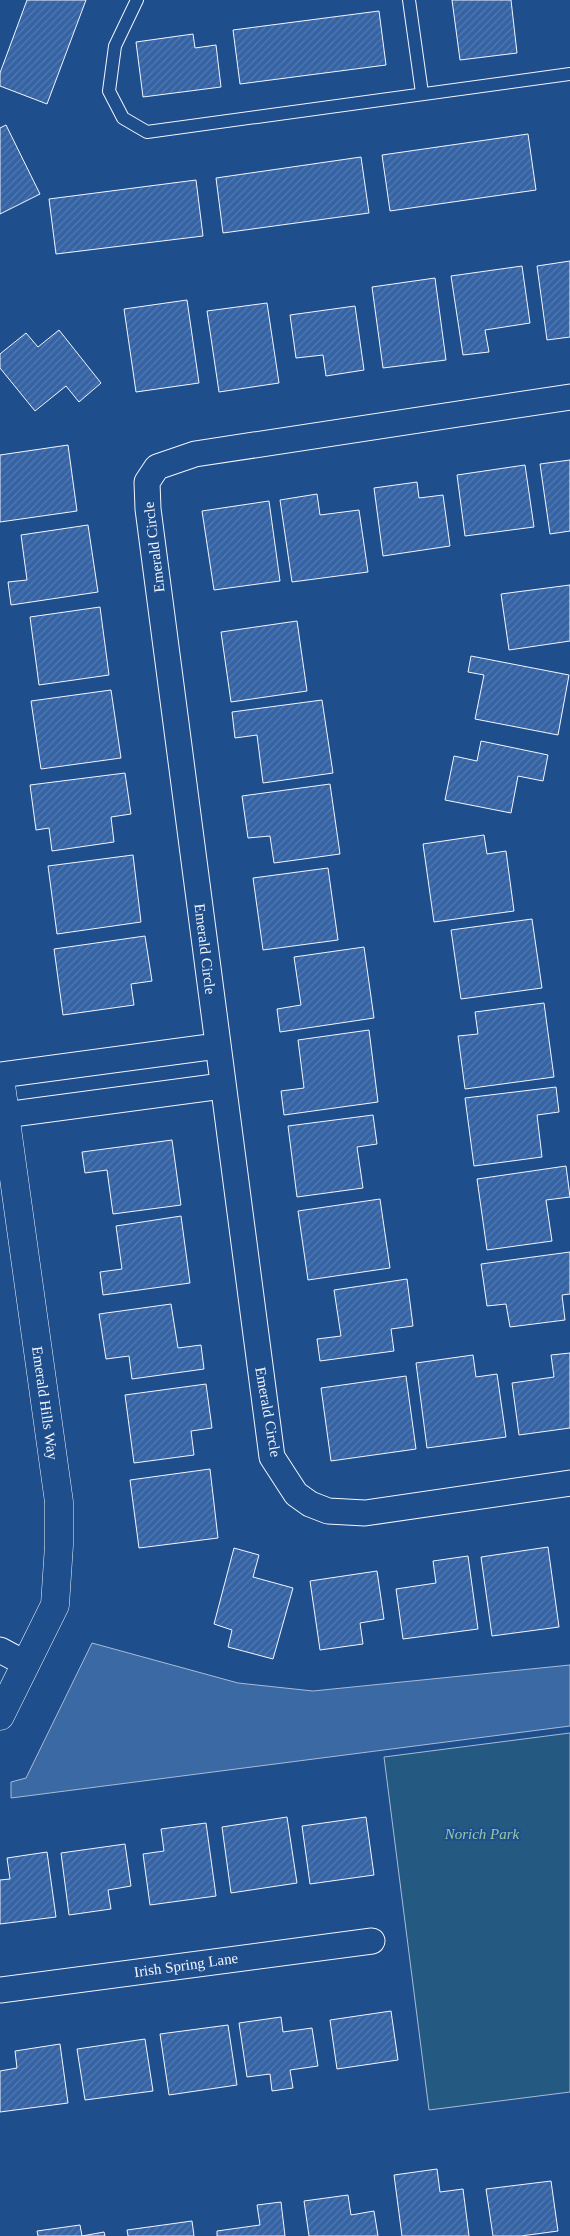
<svg xmlns="http://www.w3.org/2000/svg" width="570" height="2236" font-family="'Times New Roman',serif">
<style>
.park{fill:#245a82;stroke:#a8bbd7}
.water{fill:#3b69a3;stroke:#a8bbd7}
.building{fill:url(#building-hatch);stroke:#f2f6ff}
.lines{fill:none;stroke-linecap:round;stroke-linejoin:round}
.service-casing{stroke:#f2f6ff;stroke-width:14}
.minor-casing{stroke:#f2f6ff;stroke-width:27}
.tertiary-casing{stroke:#f2f6ff;stroke-width:29}
.service{stroke:#1f4e8c;stroke-width:12}
.minor{stroke:#1f4e8c;stroke-width:25}
.tertiary{stroke:#1f4e8c;stroke-width:28}
.labels{text-anchor:middle;stroke-width:4;stroke-linejoin:round;paint-order:stroke}
.street-label{font-size:15px;fill:#f2f6ff;stroke:#1f4e8c}
.park-label{font-size:15px;font-style:italic;fill:#97c8a6;stroke:#1f4e8c}
</style>
<defs>
<pattern id="building-hatch" width="6" height="6" patternUnits="userSpaceOnUse" patternTransform="scale(1.25)"><rect width="6" height="6" fill="#3563a3"/><path d="M-1 1l2-2M0 6l6-6M5 7l2-2" fill="none" stroke="#537ab1"/></pattern>
</defs>
<rect width="100%" height="100%" fill="#1f4e8c"/>
<path class="park" d="M 570,1733 L 570,2092 L 429,2110 L 384,1757 Z"/>
<path class="water" d="M 92,1643 L 238,1683 L 313,1691 L 570,1665 L 570,1726 L 11,1798 L 11,1782 L 26,1778 Z"/>
<path class="building" d="M 27,0 L 86,0 L 47,104 L 0,86 L 0,73 Z
M 452,0 L 511,0 L 517,53 L 460,60 Z
M 379,11 L 386,65 L 240,84 L 233,30 Z
M 193,34 L 195,48 L 216,45 L 221,87 L 143,97 L 136,42 Z
M 6,125 L 40,194 L 0,214 L 0,128 Z
M 528,134 L 536,190 L 390,211 L 382,155 Z
M 361,157 L 369,213 L 223,233 L 216,178 Z
M 196,180 L 203,236 L 56,254 L 49,199 Z
M 570,261 L 570,337 L 547,340 L 537,266 Z
M 522,266 L 530,323 L 485,330 L 489,352 L 463,355 L 451,276 Z
M 435,278 L 446,360 L 383,368 L 372,287 Z
M 187,300 L 199,383 L 136,392 L 124,309 Z
M 267,303 L 279,383 L 219,392 L 207,311 Z
M 355,306 L 364,370 L 326,376 L 323,355 L 296,358 L 290,315 Z
M 59,330 L 101,383 L 79,402 L 66,386 L 35,411 L 0,368 L 0,354 L 26,333 L 38,347 Z
M 68,445 L 77,511 L 0,522 L 0,455 Z
M 570,460 L 570,531 L 550,534 L 540,464 Z
M 525,465 L 534,527 L 465,536 L 457,475 Z
M 417,482 L 419,498 L 443,495 L 450,546 L 383,556 L 374,488 Z
M 317,494 L 320,515 L 359,510 L 368,572 L 292,582 L 280,500 Z
M 269,501 L 280,581 L 214,590 L 202,511 Z
M 88,525 L 98,592 L 11,605 L 8,582 L 27,580 L 21,535 Z
M 570,585 L 570,641 L 509,650 L 501,594 Z
M 100,607 L 109,675 L 39,685 L 30,617 Z
M 297,621 L 307,691 L 231,702 L 221,632 Z
M 471,656 L 569,675 L 558,735 L 475,719 L 484,675 L 468,672 Z
M 111,690 L 121,758 L 41,769 L 31,701 Z
M 322,700 L 333,773 L 263,783 L 257,735 L 235,738 L 232,712 Z
M 481,741 L 548,755 L 543,781 L 518,776 L 511,813 L 445,800 L 454,756 L 477,761 Z
M 125,773 L 131,814 L 111,817 L 114,842 L 52,851 L 49,828 L 36,830 L 30,785 Z
M 330,784 L 340,854 L 274,863 L 270,836 L 248,838 L 242,796 Z
M 484,835 L 487,854 L 506,851 L 514,911 L 434,922 L 423,844 Z
M 133,855 L 141,922 L 57,934 L 48,866 Z
M 328,868 L 338,940 L 263,950 L 253,878 Z
M 532,919 L 542,988 L 461,999 L 451,930 Z
M 145,936 L 152,981 L 131,984 L 134,1005 L 63,1015 L 54,949 Z
M 364,947 L 374,1018 L 280,1032 L 277,1009 L 301,1005 L 294,957 Z
M 544,1003 L 554,1077 L 465,1089 L 458,1036 L 478,1034 L 475,1012 Z
M 369,1030 L 378,1102 L 284,1115 L 281,1091 L 304,1088 L 298,1040 Z
M 556,1087 L 559,1112 L 537,1115 L 542,1157 L 474,1166 L 465,1098 Z
M 373,1115 L 377,1144 L 357,1147 L 363,1188 L 297,1197 L 288,1126 Z
M 172,1140 L 181,1205 L 113,1214 L 107,1170 L 85,1173 L 82,1152 Z
M 566,1166 L 570,1197 L 546,1200 L 552,1241 L 487,1250 L 477,1179 Z
M 380,1199 L 390,1268 L 308,1280 L 298,1211 Z
M 181,1216 L 190,1283 L 103,1295 L 100,1272 L 122,1269 L 116,1226 Z
M 570,1252 L 570,1294 L 562,1295 L 565,1320 L 510,1327 L 506,1304 L 487,1306 L 481,1264 Z
M 407,1279 L 413,1326 L 391,1329 L 394,1351 L 320,1361 L 317,1339 L 341,1336 L 334,1290 Z
M 171,1304 L 178,1348 L 201,1345 L 204,1369 L 132,1379 L 129,1356 L 106,1359 L 99,1314 Z
M 570,1353 L 570,1428 L 519,1435 L 512,1383 L 554,1377 L 551,1355 Z
M 473,1355 L 476,1377 L 497,1374 L 506,1437 L 427,1448 L 416,1363 Z
M 406,1376 L 416,1449 L 331,1461 L 321,1388 Z
M 206,1384 L 212,1428 L 191,1431 L 194,1455 L 134,1463 L 125,1395 Z
M 210,1469 L 218,1538 L 139,1548 L 130,1480 Z
M 548,1547 L 559,1627 L 492,1636 L 481,1557 Z
M 234,1548 L 259,1555 L 253,1577 L 293,1588 L 273,1659 L 228,1647 L 232,1630 L 214,1624 Z
M 468,1556 L 478,1629 L 403,1639 L 396,1589 L 436,1583 L 433,1561 Z
M 377,1571 L 384,1619 L 360,1623 L 363,1644 L 320,1650 L 310,1581 Z
M 287,1817 L 297,1883 L 231,1893 L 222,1827 Z
M 366,1817 L 374,1875 L 310,1884 L 302,1826 Z
M 206,1823 L 216,1896 L 150,1905 L 143,1854 L 164,1851 L 161,1829 Z
M 125,1844 L 131,1886 L 108,1890 L 111,1909 L 69,1915 L 61,1853 Z
M 47,1852 L 56,1917 L 0,1924 L 0,1880 L 10,1879 L 7,1858 Z
M 391,2011 L 398,2060 L 337,2069 L 330,2020 Z
M 281,2017 L 283,2032 L 312,2028 L 318,2066 L 290,2070 L 293,2088 L 272,2091 L 270,2074 L 247,2077 L 239,2023 Z
M 228,2025 L 237,2085 L 169,2095 L 160,2034 Z
M 145,2039 L 153,2091 L 85,2100 L 77,2049 Z
M 60,2044 L 68,2103 L 0,2112 L 0,2071 L 17,2068 L 15,2051 Z
M 437,2169 L 440,2192 L 463,2189 L 469,2236 L 402,2236 L 394,2175 Z
M 551,2181 L 558,2231 L 521,2236 L 493,2236 L 486,2189 Z
M 348,2195 L 351,2215 L 374,2211 L 378,2236 L 309,2236 L 304,2201 Z
M 281,2202 L 285,2236 L 217,2236 L 217,2231 L 260,2225 L 257,2205 Z
M 192,2221 L 194,2236 L 128,2236 L 127,2230 Z
M 80,2225 L 82,2236 L 104,2232 L 105,2236 L 38,2236 L 37,2231 Z"/>
<g class="lines">
<g class="service-casing">
<path id="service" d="M 137,0 L 115,46 L 109,91 L 123,118 L 147,132 L 570,74
M 409,0 L 422,93"/>
</g>
<g class="minor-casing">
<path id="minor" d="M 570,397 L 195,454 L 157,467 L 147,482 L 148,509 L 272,1457 L 296,1494 L 310,1504 L 328,1511 L 365,1513 L 570,1483
M 0,1075 L 217,1046
M 5,1115 L 222,1086
M 0,1650 L 26,1664
M 0,1990 L 372,1941"/>
</g>
<g class="tertiary-casing">
<path id="tertiary" d="M 0,1078 L 59,1502 L 59,1545 L 55,1605 L 0,1716"/>
</g>
<use href="#service" class="service"/>
<use href="#minor" class="minor"/>
<use href="#tertiary" class="tertiary"/>
</g>
<g class="labels">
<g class="street-label">
<text transform="translate(154 547) rotate(-97)" y="5">Emerald Circle</text>
<text transform="translate(205 949) rotate(83)" y="5">Emerald Circle</text>
<text transform="translate(45 1403) rotate(82)" y="5">Emerald Hills Way</text>
<text transform="translate(268 1412) rotate(80)" y="5">Emerald Circle</text>
<text transform="translate(186 1965) rotate(-8)" y="5">Irish Spring Lane</text>
</g>
<g class="park-label">
<text x="482" y="1839">Norich Park</text>
</g>
</g>
</svg>
